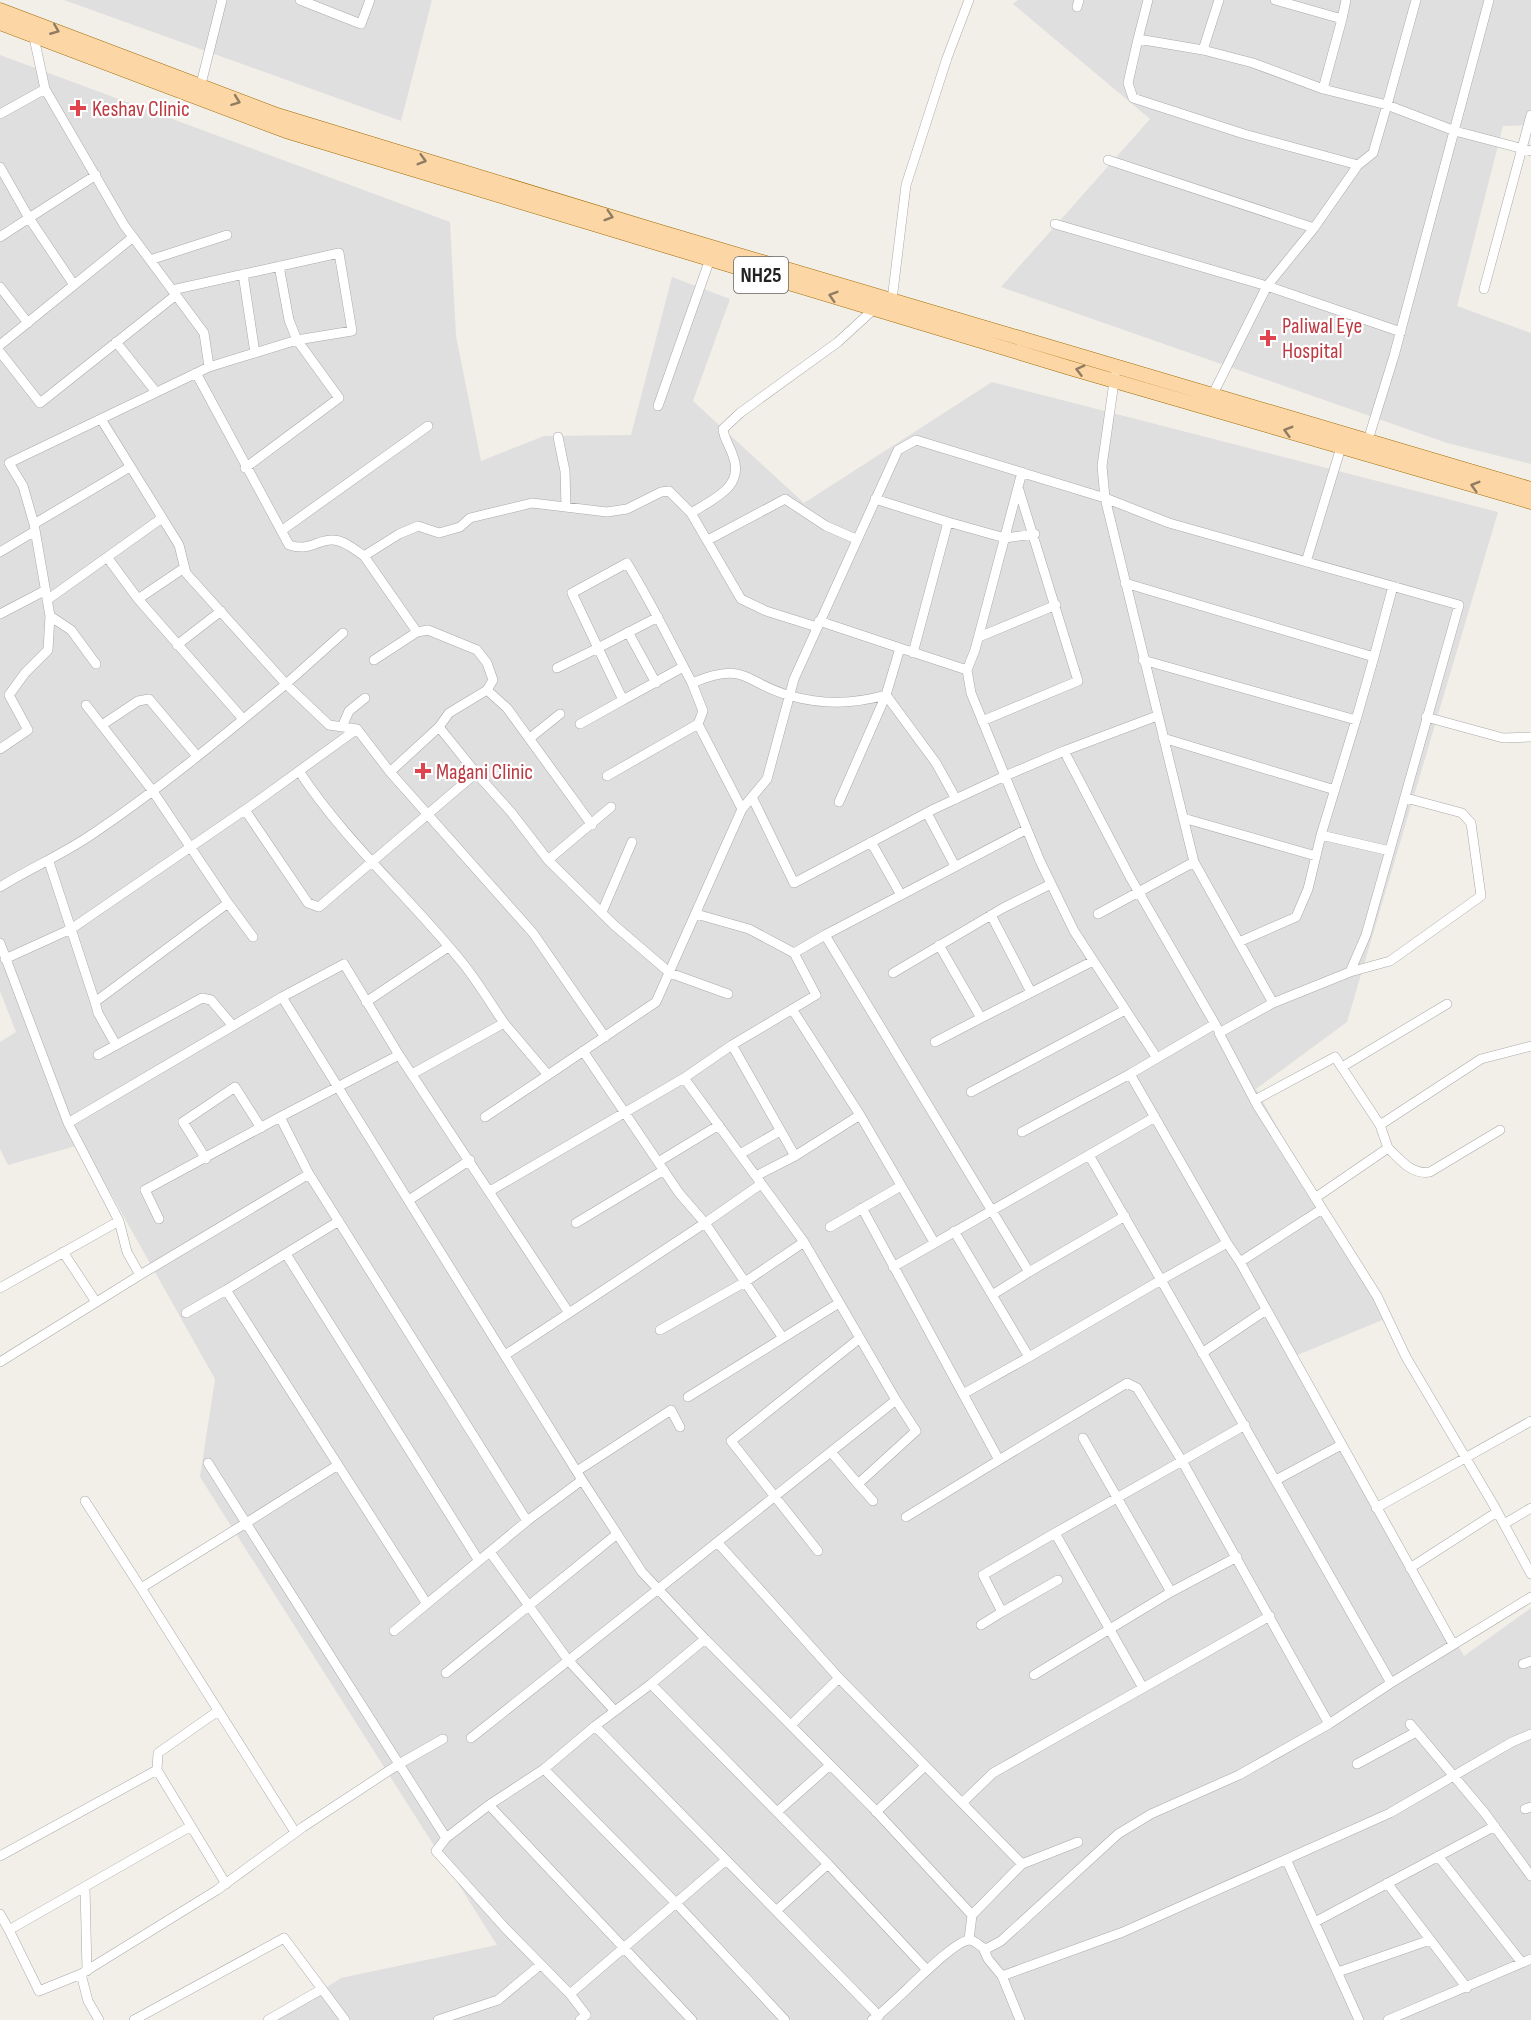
<svg xmlns="http://www.w3.org/2000/svg" width="1531" height="2020" font-family="'Sofia Sans Condensed',sans-serif">
<style>
.residential{fill:#e0dfdf}
.lines{fill:none;stroke-linecap:round;stroke-linejoin:round}
.street-casing{stroke:#a9a9a9;stroke-width:10}
.primary-casing{stroke:#a06b00;stroke-width:15}
.street{stroke:#fff;stroke-width:9}
.primary{stroke:#fcd6a4;stroke-width:14}
.oneway{stroke:#8f7c63}
.health-dot{fill:#e0444e;stroke:#fff;stroke-width:2}
.labels{text-anchor:middle;stroke-width:4.5;stroke-linejoin:round;paint-order:stroke}
.shield{fill:#fff;stroke:#646464;stroke-width:1.5}
.shield-label{font-size:21px;font-weight:bold;fill:#222}
.health-label{font-size:22px;fill:#be3a42;stroke:#fff;text-anchor:start}
</style>
<rect width="100%" height="100%" fill="#f2efe9"/>
<path class="residential" d="M 64,0 L 432,0 L 401,121 Z
M 1018,0 L 1531,0 L 1531,125 L 1503,126 L 1457,306 L 1531,333 L 1531,464 L 1447,443 L 1001,287 L 1150,119 L 1013,4 Z
M 0,55 L 450,222 L 456,336 L 481,461 L 544,436 L 631,435 L 672,277 L 730,299 L 693,401 L 804,503 L 992,382 L 1498,512 L 1347,1022 L 1256,1089 L 1385,1319 L 1295,1356 L 1464,1656 L 1531,1608 L 1531,2020 L 275,2020 L 341,1978 L 497,1945 L 200,1477 L 215,1379 L 83,1144 L 8,1165 L 0,1149 L 0,1042 L 16,1032 L 0,991 Z"/>
<g class="lines">
<g class="street-casing">
<path id="street" d="M 300,0 L 361,24 L 370,0
M 1148,0 L 1138,39 L 1203,50
M 1219,0 L 1203,50 L 1253,63 L 1323,89 L 1342,19 L 1275,0
M 1077,7 L 1079,0
M 1342,19 L 1346,0
M 1138,39 L 1128,83 L 1133,98 L 1244,134 L 1358,165 L 1314,228
M 200,88 L 222,0
M 1323,89 L 1387,105 L 1416,0
M 0,114 L 45,89
M 1358,165 L 1373,153 L 1387,105 L 1455,131 L 1531,151
M 0,167 L 29,218 L 0,237
M 1055,224 L 1267,286 L 1314,228 L 1108,160
M 150,260 L 227,235
M 243,274 L 255,353
M 74,285 L 29,218 L 96,175
M 0,287 L 28,323
M 1484,289 L 1531,115
M 172,290 L 339,253 L 352,331 L 297,340 L 339,398 L 245,468
M 892,300 L 906,185 L 947,58 L 969,0
M 116,342 L 156,392
M 0,345 L 132,238
M 0,352 L 40,403 L 176,295
M 209,367 L 297,340 L 289,320 L 279,266
M 196,373 L 289,545 C 311,552 317,539 333,540 C 344,540 355,550 364,556 L 399,534 L 418,526 L 439,533 L 460,527 L 470,518 L 532,503 L 607,512 L 627,509 L 661,492 L 669,491 L 691,513
M 1212,396 L 1267,286 L 1401,332
M 658,406 L 710,259
M 101,419 L 179,545 L 186,573 L 286,684 L 343,633
M 558,437 L 565,471 L 566,507
M 1368,440 L 1394,356 L 1489,0
M 1105,498 L 1194,862 L 1273,1003 L 1219,1033 L 1257,1105 L 1377,1296 L 1406,1357 L 1493,1504 L 1531,1574
M 1105,498 L 1169,523 L 1459,605 L 1366,935 L 1350,972 L 1273,1003
M 875,499 L 948,522 L 913,653
M 948,522 L 1005,538 L 1035,534
M 34,524 L 130,467
M 281,531 L 428,426
M 708,540 L 785,499 L 826,526 L 856,539
M 0,552 L 35,531
M 364,556 L 417,632 L 374,660
M 107,557 L 138,599 L 243,719
M 1306,562 L 1342,444
M 1125,583 L 1374,657 L 1393,586
M 138,599 L 184,568
M 47,600 L 162,518
M 0,614 L 46,590
M 50,616 L 71,630 L 96,664
M 658,617 L 598,648 L 572,593 L 627,563 C 651,602 671,643 692,683
M 819,621 L 900,648 L 886,695 L 839,802
M 817,627 L 766,611 L 741,599 L 691,513 C 713,499 745,487 733,456 C 730,446 724,439 723,429 L 740,413 L 838,342 L 874,309
M 628,632 L 656,683
M 979,637 L 1056,605
M 177,645 L 221,611
M 1143,660 L 1356,720 L 1374,657
M 557,668 L 598,648 L 623,700 L 683,667
M 967,670 L 975,650 L 1022,472
M 487,690 L 507,708 L 592,825
M 1157,716 L 1064,751 L 1130,877 L 1215,1024
M 1426,717 L 1503,738 L 1531,737
M 1356,720 L 1321,835 L 1390,851
M 982,721 L 1078,681 L 1018,487
M 580,724 L 623,700
M 698,724 L 703,711 L 692,683 C 747,660 743,683 791,696 C 824,705 853,704 886,695 L 936,763 L 956,799
M 102,725 L 138,701 L 149,699 L 197,756
M 342,727 L 349,711 L 365,698
M 439,727 L 476,773
M 530,738 L 560,714
M 1163,738 L 1335,790
M 0,749 L 28,730 L 9,695 L 25,673 L 48,650 L 50,616 L 34,524 L 23,486 L 9,463 L 209,367 L 204,333 L 124,225 L 45,89 L 33,33
M 1064,751 L 1005,776 L 1040,861 L 1074,931 L 1157,1058
M 299,771 C 346,843 412,899 465,966 C 479,984 491,1004 504,1023
M 390,772 L 439,727 L 449,713 L 487,690 L 493,680 L 487,663 L 477,650 L 428,630 L 417,632
M 607,776 L 698,724 L 742,809
M 752,797 L 794,883 L 934,809 L 1005,776 L 971,693 L 967,670 L 900,648
M 611,807 L 548,860 L 614,925 L 670,973 L 728,994
M 245,810 L 308,903 L 319,907 L 476,773 L 511,812 L 548,860
M 927,813 L 955,866
M 1183,818 L 1316,856
M 871,842 L 901,895
M 49,862 L 95,1002 L 228,903 L 152,790 L 86,705
M 0,887 C 29,869 59,856 88,837 C 157,791 222,737 286,684 L 329,725 L 357,729
M 228,903 L 253,937
M 602,912 L 632,842
M 696,914 L 749,929 L 794,953 L 816,995 L 732,1045
M 1098,914 L 1194,862
M 991,915 L 1031,992
M 825,935 L 1027,829
M 1239,942 L 1296,917 L 1308,889 L 1321,835
M 0,943 L 68,1123 L 282,997 L 582,1480 L 642,1572 L 705,1639 L 651,1684 L 595,1726 L 879,2016
M 794,953 L 825,935 L 1029,1272 L 1125,1216
M 5,959 L 71,929 L 252,805 L 357,729 L 390,772 L 533,933 L 605,1037
M 1350,972 L 1390,961 L 1481,896 L 1471,823 L 1462,813 L 1406,798
M 893,973 L 1003,908 L 1051,884
M 282,997 L 344,964 L 399,1055
M 95,1002 L 98,1013 L 116,1045
M 366,1002 L 448,947
M 792,1009 L 860,1115
M 981,1018 L 1093,961
M 1217,1028 L 1215,1024 L 1130,1074 L 1227,1243
M 935,1042 L 981,1018 L 939,945
M 583,1051 L 679,1193 L 705,1223 L 761,1184
M 98,1055 L 202,998 L 211,1000 L 233,1026
M 1342,1067 L 1447,1004
M 412,1074 L 504,1023 L 548,1075 L 656,1002 L 742,809 L 767,779 L 794,679 L 898,450 L 916,440 L 1105,498 L 1102,466 L 1115,375
M 684,1078 L 732,1045 L 795,1156 L 756,1176
M 971,1092 L 1125,1010
M 1255,1100 L 1335,1057 L 1380,1125
M 485,1117 L 548,1075
M 68,1123 L 119,1221 L 127,1252 L 140,1275 L 309,1174 L 280,1117 L 399,1055 L 569,1313 L 705,1223 L 745,1282 L 804,1242 L 896,1400 L 471,1738
M 1022,1132 L 1130,1074
M 1388,1148 C 1401,1160 1411,1175 1430,1172 L 1500,1130
M 740,1154 L 780,1131
M 1089,1155 L 1155,1117
M 795,1156 L 860,1115 L 934,1242
M 206,1159 L 183,1122 L 235,1087 L 261,1128
M 658,1162 L 719,1125
M 309,1174 L 527,1521 L 582,1480
M 490,1191 L 684,1078 L 804,1242
M 1315,1198 L 1388,1148 L 1380,1125 L 1481,1059 L 1531,1046
M 409,1200 L 470,1160
M 862,1208 L 963,1394
M 1322,1209 L 1240,1262 L 1227,1243 L 1161,1280 L 1391,1683 L 1531,1597
M 159,1219 L 145,1190 L 280,1117
M 339,1221 L 226,1290 L 427,1604
M 576,1223 L 664,1170
M 830,1227 L 901,1186
M 954,1231 L 992,1295
M 63,1252 L 96,1302
M 286,1254 L 479,1561
M 1240,1262 L 1453,1644
M 893,1267 L 1089,1155 L 1161,1280 L 1029,1357 L 992,1295 L 1029,1272
M 0,1288 L 119,1221
M 186,1313 L 226,1290
M 660,1330 L 745,1282 L 783,1338
M 1202,1353 L 1266,1310
M 505,1355 L 569,1313
M 1029,1357 L 963,1394 L 999,1460 L 1127,1383 L 1137,1388 L 1182,1461 L 1245,1425
M 0,1362 L 140,1275
M 688,1397 L 839,1303
M 1083,1438 L 1171,1592 L 1237,1557
M 831,1452 L 858,1484 L 916,1431 L 896,1400
M 338,1465 L 246,1523 L 446,1838
M 577,1471 L 671,1410 L 680,1427
M 1276,1480 L 1341,1445
M 858,1484 L 873,1501
M 85,1501 L 141,1588 L 246,1523 L 208,1463
M 1376,1508 L 1531,1421
M 906,1517 L 999,1460
M 1504,1524 L 1531,1508
M 1055,1533 L 983,1575 L 1002,1612 L 1058,1580
M 718,1543 L 839,1678
M 818,1551 L 731,1441 L 860,1338
M 490,1552 L 568,1660 L 614,1710
M 1410,1568 L 1497,1512
M 141,1588 L 295,1832
M 981,1625 L 1002,1612
M 394,1631 L 527,1521
M 705,1639 L 873,1808 L 972,1915 L 1022,1864 L 1078,1842
M 1523,1664 L 1531,1661
M 446,1673 L 617,1534
M 1034,1675 L 1171,1592
M 651,1684 L 828,1864
M 1143,1688 L 1270,1616
M 218,1711 L 158,1753 L 157,1770 L 226,1884
M 1410,1724 L 1484,1812 L 1531,1876
M 791,1725 L 839,1678 L 1022,1864
M 595,1726 L 544,1769 L 489,1805 L 692,2020
M 1357,1764 L 1416,1732
M 544,1769 L 675,1902 L 785,2020
M 962,1803 L 993,1773 L 1143,1688 L 1055,1533 L 1182,1461 L 1329,1724
M 489,1805 L 446,1838 L 436,1851 L 506,1929 L 570,1994 L 726,1860
M 1525,1809 L 1531,1807
M 777,1812 L 830,1765
M 876,1812 L 925,1766
M 0,1856 L 157,1770
M 1438,1856 L 1522,1963
M 1286,1859 L 1359,2020
M 1387,1883 L 1467,1988
M 85,1887 L 87,1971
M 776,1911 L 828,1864 L 927,1970
M 0,1914 L 9,1930 L 191,1826
M 1315,1922 L 1495,1826
M 9,1930 L 39,1991 L 81,1974
M 969,1940 L 972,1915
M 983,1948 L 988,1959 L 1002,1976 L 1020,2020
M 1338,1972 L 1430,1940
M 1002,1976 L 1123,1932 L 1390,1813 L 1512,1742 L 1531,1734
M 570,1994 L 586,2015 L 580,2020
M 99,2020 L 88,2001 L 81,1974 L 217,1890 L 303,1827 L 399,1764 L 443,1739
M 134,2020 L 284,1938 L 322,1989
M 268,2020 L 322,1989 L 345,2020
M 438,2020 L 498,2000 L 540,1965
M 872,2020 C 891,2008 953,1939 970,1940 C 976,1941 980,1947 986,1949 L 1001,1941 L 1118,1834 L 1151,1814 L 1239,1775 L 1329,1724 L 1391,1683
M 1388,2020 L 1531,1959"/>
</g>
<g class="primary-casing">
<path id="primary" d="M 0,10 L 277,115 L 654,230 L 1531,489
M 0,23 L 286,131 L 1070,368 L 1531,502"/>
</g>
<use href="#street" class="street"/>
<use href="#primary" class="primary"/>
</g>
<defs><path id="oneway-chevron" d="M-2-3.5L2.5 0L-2 3.5" fill="none" stroke-width="1.6" stroke-linecap="round" stroke-linejoin="round" transform="scale(1.5)"/></defs>
<g class="oneway">
<use href="#oneway-chevron" transform="translate(55 30) rotate(22)"/>
<use href="#oneway-chevron" transform="translate(236 101) rotate(20)"/>
<use href="#oneway-chevron" transform="translate(422 160) rotate(16)"/>
<use href="#oneway-chevron" transform="translate(609 216) rotate(17)"/>
<use href="#oneway-chevron" transform="translate(833 296) rotate(-163)"/>
<use href="#oneway-chevron" transform="translate(1080 370) rotate(-165)"/>
<use href="#oneway-chevron" transform="translate(1288 431) rotate(-164)"/>
<use href="#oneway-chevron" transform="translate(1475 486) rotate(-164)"/>
</g>
<g class="health-dot">
<path d="M75 99h6v6h6v6h-6v6h-6v-6h-6v-6h6z"/>
<path d="M1265 329h6v6h6v6h-6v6h-6v-6h-6v-6h6z"/>
<path d="M420 762h6v6h6v6h-6v6h-6v-6h-6v-6h6z"/>
</g>
<g class="labels">
<rect class="shield" x="734" y="257" width="54" height="36" rx="4.5"/>
<g class="shield-label">
<text x="761" y="282">NH25</text>
</g>
<g class="health-label">
<text x="92" y="116">Keshav Clinic</text>
<text x="1282" y="333">Paliwal Eye<tspan x="1282" dy="25">Hospital</tspan></text>
<text x="436" y="779">Magani Clinic</text>
</g>
</g>
</svg>
